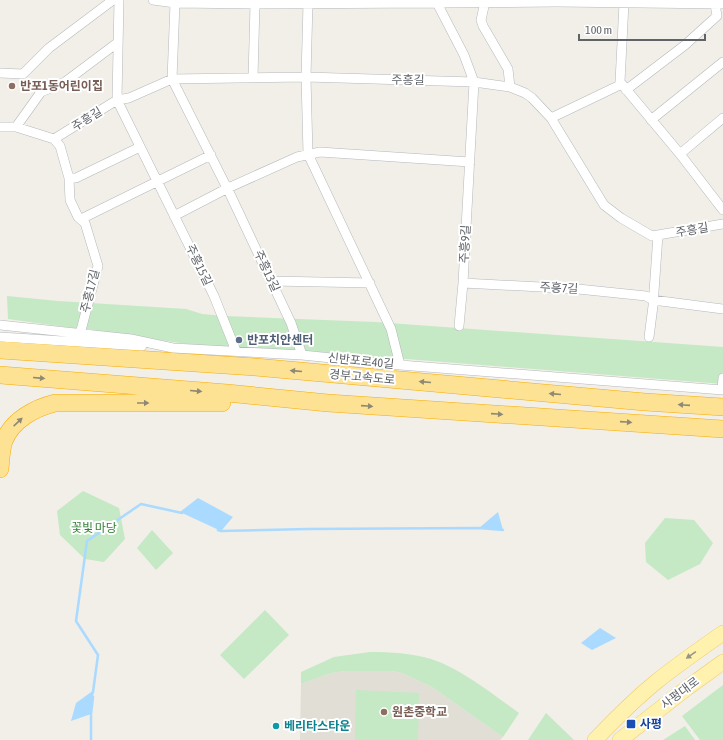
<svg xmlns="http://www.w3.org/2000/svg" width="723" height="740" font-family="'Asap Condensed','Noto Sans KR',sans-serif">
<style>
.education{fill:#e1ded6}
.green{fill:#c5e8c5}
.water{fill:#aadaff}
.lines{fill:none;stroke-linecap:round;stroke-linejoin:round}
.stream{stroke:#aadaff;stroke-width:2.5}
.street-casing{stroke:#b5b8bc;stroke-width:10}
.primary-casing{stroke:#f2c960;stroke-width:16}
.highway-casing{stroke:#f9ab00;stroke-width:18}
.street{stroke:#fff;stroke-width:9}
.primary{stroke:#fff2af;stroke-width:15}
.highway{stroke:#fde293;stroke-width:17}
.oneway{fill:#8e8975}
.oneway2{fill:#979581}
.education-dot{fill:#8d6e63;stroke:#fff;stroke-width:1.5}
.service-dot{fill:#5c6f8a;stroke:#fff;stroke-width:1.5}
.transit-dot{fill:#1a4fb4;stroke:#fff;stroke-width:1.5}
.culture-dot{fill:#0f9aa8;stroke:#fff;stroke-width:1.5}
.labels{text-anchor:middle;stroke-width:4;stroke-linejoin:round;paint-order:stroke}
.street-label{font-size:12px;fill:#5f6368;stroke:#fff}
.education-label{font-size:12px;font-weight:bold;fill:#785e54;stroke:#fff;text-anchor:start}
.service-label{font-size:12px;font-weight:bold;fill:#4e5e75;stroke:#fff;text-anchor:start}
.park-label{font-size:12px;fill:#348238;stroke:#fff}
.transit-label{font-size:12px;font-weight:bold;fill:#164399;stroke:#fff;text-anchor:start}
.culture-label{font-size:12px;font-weight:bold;fill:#0d838f;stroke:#fff;text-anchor:start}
</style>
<rect width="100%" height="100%" fill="#f1efe8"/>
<path class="education" d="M 346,671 L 392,671 L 402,673 L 432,687 L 503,737 L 500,740 L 300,740 L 301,684 L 331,673 Z"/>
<path class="green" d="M 7,296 L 58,301 L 186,309 L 202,314 L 225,316 L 375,322 L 723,347 L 723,384 L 306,351 L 195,345 L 8,319 Z
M 83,491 L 119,508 L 125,539 L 104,562 L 85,559 L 60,535 L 57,511 Z
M 665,518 L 694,520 L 713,543 L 700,564 L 668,580 L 646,562 L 645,543 Z
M 152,530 L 173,553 L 156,570 L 137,548 Z
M 265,610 L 289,635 L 244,679 L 220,655 Z
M 370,652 C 390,652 411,653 431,659 C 462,669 492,694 519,713 L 503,737 L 432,687 L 402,673 L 392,671 L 346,671 L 331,673 L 301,684 L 301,672 L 334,657 Z
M 723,685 L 723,740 L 700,740 L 682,716 Z
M 356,690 L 419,693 L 418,740 L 355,740 Z
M 546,713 L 574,740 L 528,740 Z
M 685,726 L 695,740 L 663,740 Z"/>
<path class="water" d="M 198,498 L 233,517 L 221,531 L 180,512 Z
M 498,512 L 503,530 L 479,528 Z
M 600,628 L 616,638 L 592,650 L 581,643 Z
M 94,690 L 91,714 L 71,721 L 76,703 Z"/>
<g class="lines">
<path class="stream" d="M 218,530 L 221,531 L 308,529 L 479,528 L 503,530
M 93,692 L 98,655 L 76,621 L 87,541 L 141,504 L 182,513
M 91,740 L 91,714 L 93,697"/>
<g class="street-casing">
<path id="street" d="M 119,0 L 117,100 L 214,296 L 236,351
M 153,0 L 175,3 L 255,4 L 437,3 L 557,2 L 723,4
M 310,0 L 308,3 L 306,77 L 308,154 L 391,329 L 400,365
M 437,0 L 437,3 L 464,55 L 474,82 L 463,283 L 459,326
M 485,2 L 481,20 L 483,26 L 508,69 L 510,87
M 175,3 L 172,79 L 230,194 L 291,323 L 302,355
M 624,3 L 620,82 L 680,154 L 723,210
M 0,73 L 23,74 L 49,48 L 113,0
M 253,78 L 255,4
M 626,90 L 685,45 L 717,16 L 715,4
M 551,118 L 622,84
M 651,120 L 723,62
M 0,127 L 16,127 L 54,139 L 117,100 L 129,98 L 172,79 L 306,77 L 474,82 L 510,87 L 525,93 L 532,98 L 551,118 L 604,205 L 621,218 L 652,236 L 723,224
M 16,127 L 41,92 L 65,82 L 117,43
M 54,139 L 60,146 L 69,178 L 70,200 L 78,217 L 85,223 L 98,266 L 80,334
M 680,154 L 723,118
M 69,178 L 76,178 L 140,147
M 174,216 L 228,188 L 297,157 L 320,152 L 470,162
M 81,219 L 211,155
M 272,281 L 370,283
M 463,283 L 578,289 L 646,296 L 653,300 L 723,309
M 0,325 L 131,339 L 173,348 L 302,355 L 400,365 L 723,390
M 0,337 L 142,346
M 649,337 L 653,306 L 658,235
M 722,390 L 723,378"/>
</g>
<g class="primary-casing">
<path id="primary" d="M 595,740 C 614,720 634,700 656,682 C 677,665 700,649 723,633
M 620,740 L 687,688 L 723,662"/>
</g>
<g class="highway-casing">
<path id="highway" d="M 0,350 L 255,367 L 645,402 L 723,407
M 0,375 L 227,393 L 328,403 L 723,429
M 0,469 C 1,460 1,450 4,441 C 12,420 35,408 55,403 L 222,403"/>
</g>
<use href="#street" class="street"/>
<use href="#primary" class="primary"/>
<use href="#highway" class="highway"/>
</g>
<defs><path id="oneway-solid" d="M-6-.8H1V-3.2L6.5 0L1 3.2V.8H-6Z"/></defs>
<g class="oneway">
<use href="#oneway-solid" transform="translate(296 371) rotate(-175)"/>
<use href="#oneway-solid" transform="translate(39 378) rotate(5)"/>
<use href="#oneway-solid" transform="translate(425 382) rotate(-175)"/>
<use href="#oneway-solid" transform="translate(196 391) rotate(5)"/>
<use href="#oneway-solid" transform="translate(555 394) rotate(-175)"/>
<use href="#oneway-solid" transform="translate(143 403)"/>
<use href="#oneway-solid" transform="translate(684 405) rotate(-176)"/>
<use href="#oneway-solid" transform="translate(367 406) rotate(4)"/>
<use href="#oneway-solid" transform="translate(497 414) rotate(4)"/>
<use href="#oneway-solid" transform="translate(18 422) rotate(-43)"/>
<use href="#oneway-solid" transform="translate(626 422) rotate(4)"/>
</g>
<use class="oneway2" href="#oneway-solid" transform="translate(691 655) rotate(145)"/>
<g class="education-dot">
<circle cx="12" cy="86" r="4"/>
<circle cx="384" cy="712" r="4"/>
</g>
<circle class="service-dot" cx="239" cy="340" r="4"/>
<rect class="transit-dot" x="626" y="719" width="10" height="10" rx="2"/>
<circle class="culture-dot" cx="276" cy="726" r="4"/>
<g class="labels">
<g class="street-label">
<text transform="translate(408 80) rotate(1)" y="4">주흥길</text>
<text transform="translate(87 119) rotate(-32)" y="4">주흥길</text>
<text transform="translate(692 230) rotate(-10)" y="4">주흥길</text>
<text transform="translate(465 244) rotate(-87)" y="4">주흥9길</text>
<text transform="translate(199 265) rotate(64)" y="4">주흥15길</text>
<text transform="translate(267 271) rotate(65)" y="4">주흥13길</text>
<text transform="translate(559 288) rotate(3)" y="4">주흥7길</text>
<text transform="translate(90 291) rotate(-76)" y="4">주흥17길</text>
<text transform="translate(361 361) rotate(6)" y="4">신반포로40길</text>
<text transform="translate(362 377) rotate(5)" y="4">경부고속도로</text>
<text transform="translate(680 693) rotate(-37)" y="4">사평대로</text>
</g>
<g class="education-label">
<text x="20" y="90">반포1동어린이집</text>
<text x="392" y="716">원촌중학교</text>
</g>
<g class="service-label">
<text x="247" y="344">반포치안센터</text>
</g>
<g class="park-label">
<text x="94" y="532">꽃빛 마당</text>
</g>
<g class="transit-label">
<text x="640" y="728">사평</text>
</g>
<g class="culture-label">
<text x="284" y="730">베리타스타운</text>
</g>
</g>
<path d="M579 34v6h126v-6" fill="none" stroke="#5f6368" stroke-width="2"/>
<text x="585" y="34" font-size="12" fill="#5f6368" stroke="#ffffff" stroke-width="3" paint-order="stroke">100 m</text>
</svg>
